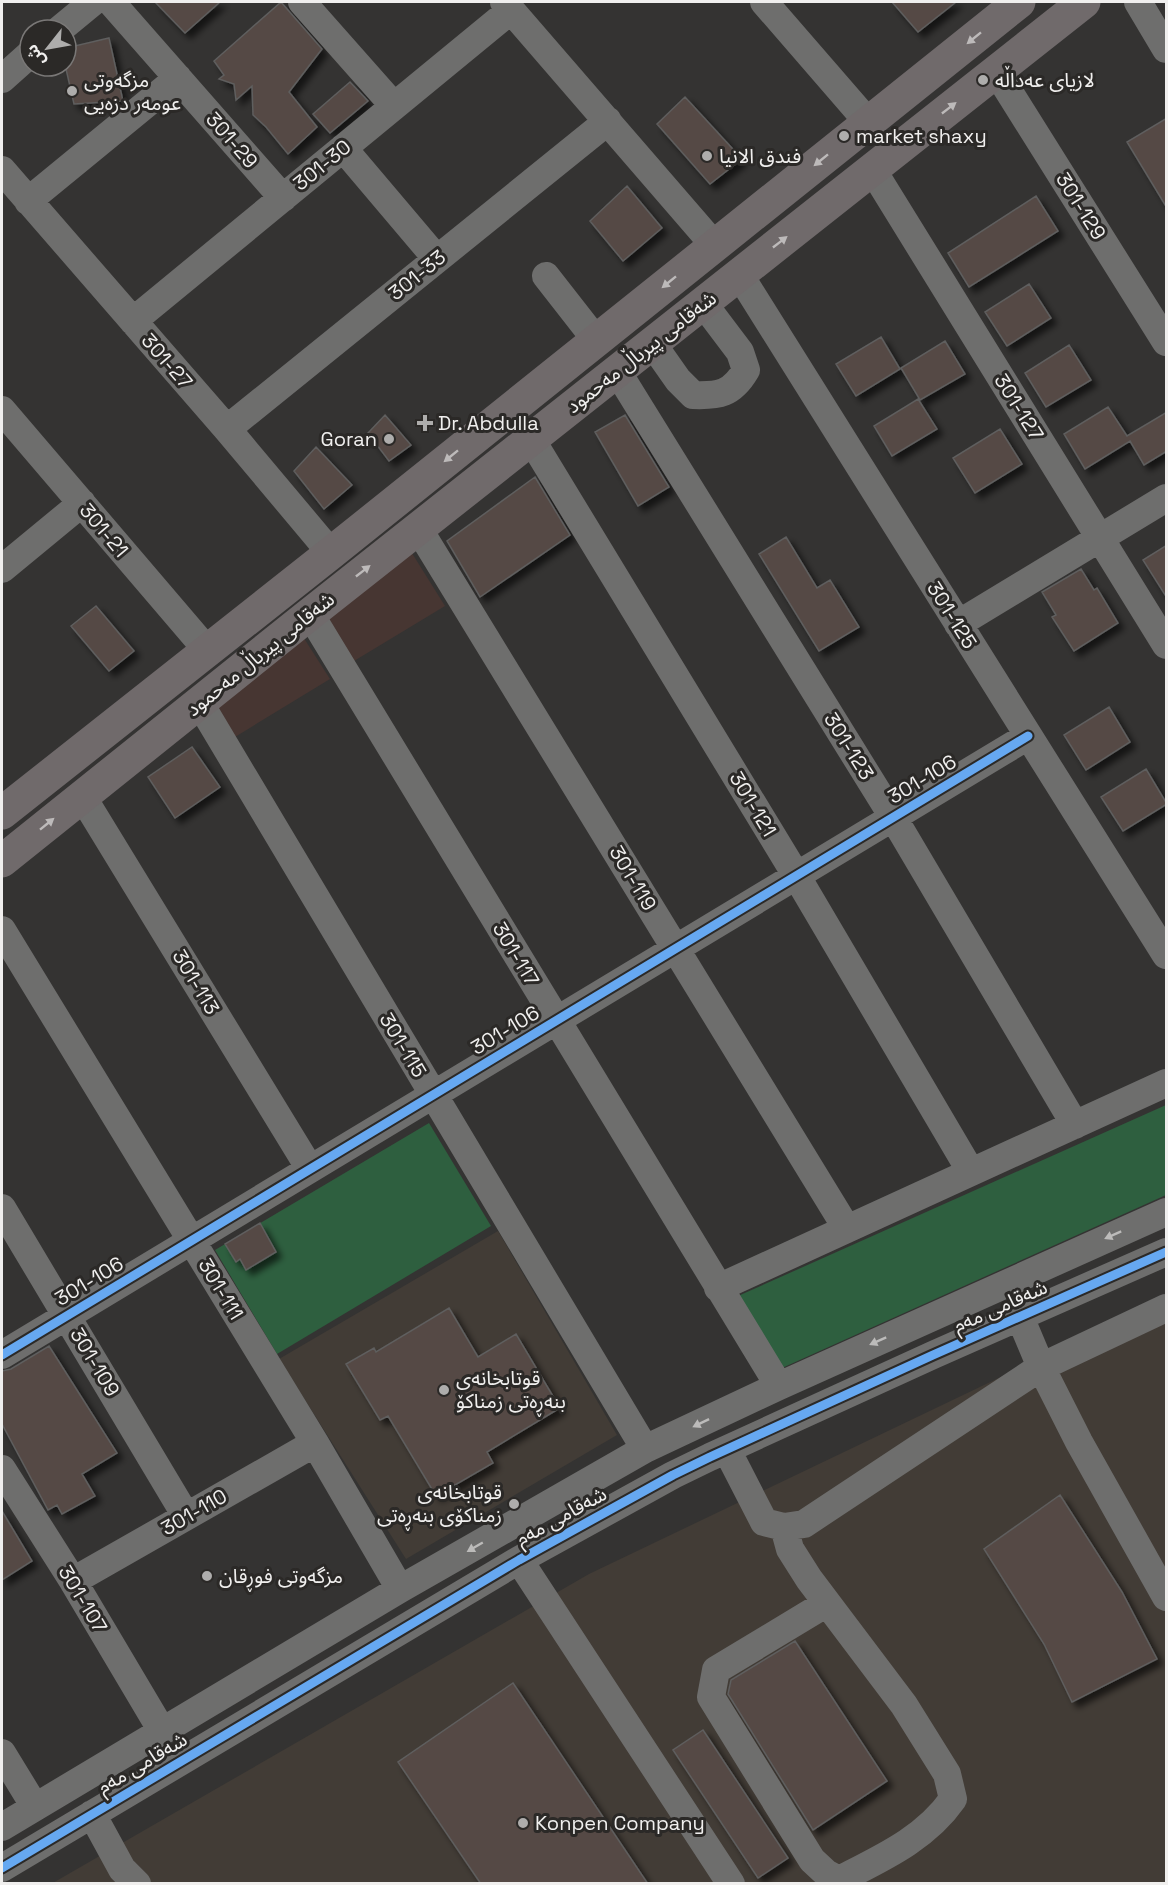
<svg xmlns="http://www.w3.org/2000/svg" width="1168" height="1885" font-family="'Space Grotesk','Noto Sans Arabic',sans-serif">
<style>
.commercial{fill:#473632}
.built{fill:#423c36}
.green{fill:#2e5f3f}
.building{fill:#554a45;stroke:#5f5e5e;stroke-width:1.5;filter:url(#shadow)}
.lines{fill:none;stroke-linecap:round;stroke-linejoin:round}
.minor{stroke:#6e6e6d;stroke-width:28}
.major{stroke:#706a6b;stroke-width:33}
.cycleway-casing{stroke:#2b2927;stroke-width:13}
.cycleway{stroke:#66a8f1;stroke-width:9}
.oneway{fill:#bdbaba}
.oneway2{fill:#bcbbba}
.poi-dot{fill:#aeadac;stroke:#2b2927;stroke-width:2}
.labels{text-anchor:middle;stroke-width:6;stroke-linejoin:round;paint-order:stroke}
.poi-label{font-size:20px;fill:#f0efee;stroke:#2b2927;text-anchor:start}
.street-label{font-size:20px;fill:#f0efee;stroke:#2b2927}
</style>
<defs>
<filter id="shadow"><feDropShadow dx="5.5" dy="5.5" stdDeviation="3" flood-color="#0009"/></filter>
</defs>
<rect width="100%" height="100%" fill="#343332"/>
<path class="commercial" d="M 410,550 L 445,606 L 354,661 L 326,617 Z
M 300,632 L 330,679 L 230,740 L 204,700 Z"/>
<path class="built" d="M 498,1231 L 617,1435 L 406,1559 L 279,1359 Z
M 1166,1298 L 1166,1883 L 51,1884 L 589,1574 Z"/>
<path class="green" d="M 1166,1105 L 1166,1195 L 782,1368 L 738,1296 Z
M 429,1123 L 491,1226 L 277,1354 L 215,1250 Z"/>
<path class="building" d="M 155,2 L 220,2 L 185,33 Z
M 281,2 L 322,49 L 289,92 L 317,127 L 288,154 L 266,127 L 253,115 L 252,86 L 236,100 L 234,84 L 219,79 L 224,75 L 214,61 Z
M 892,2 L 956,2 L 918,32 Z
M 109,38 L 123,101 L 74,104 L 66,69 L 66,48 Z
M 350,82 L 368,101 L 330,133 L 313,114 Z
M 685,97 L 742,159 L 710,184 L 657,124 Z
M 1167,118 L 1167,208 L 1127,142 Z
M 627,186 L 662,228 L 623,261 L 590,221 Z
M 1036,196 L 1058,231 L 969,287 L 948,253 Z
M 1029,284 L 1051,318 L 1007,346 L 985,312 Z
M 881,337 L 900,369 L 856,396 L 836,364 Z
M 945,341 L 965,374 L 920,400 L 901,368 Z
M 1069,345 L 1091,380 L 1046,407 L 1025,373 Z
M 918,399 L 937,429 L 892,456 L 874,426 Z
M 1108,407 L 1127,436 L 1167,412 L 1167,451 L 1144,465 L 1130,441 L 1085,469 L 1064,434 Z
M 385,415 L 411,445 L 389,461 L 368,433 Z
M 625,415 L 669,487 L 638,506 L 595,432 Z
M 1000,429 L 1022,464 L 975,493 L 953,458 Z
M 316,447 L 352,485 L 324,509 L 294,471 Z
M 535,477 L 570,535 L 480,597 L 447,541 Z
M 786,537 L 817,588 L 830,580 L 859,627 L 819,651 L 759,554 Z
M 1167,545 L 1167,598 L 1143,560 Z
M 1081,569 L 1094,590 L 1097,588 L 1118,623 L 1074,651 L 1052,617 L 1056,615 L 1042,592 Z
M 96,606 L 134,651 L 109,671 L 71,626 Z
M 1109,707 L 1130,742 L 1086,770 L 1064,735 Z
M 192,747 L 220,787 L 175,818 L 148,777 Z
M 1146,769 L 1167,804 L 1123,831 L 1101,797 Z
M 260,1223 L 276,1252 L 246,1270 L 240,1259 L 236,1262 L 225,1244 Z
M 449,1308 L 478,1357 L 516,1334 L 560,1408 L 487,1452 L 493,1463 L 436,1496 L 388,1416 L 380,1420 L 346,1364 L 374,1348 L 376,1352 Z
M 49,1346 L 117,1453 L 82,1474 L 95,1496 L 62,1514 L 57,1505 L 48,1510 L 2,1424 L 2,1371 L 11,1369 Z
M 1060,1495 L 1122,1592 L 1157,1659 L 1072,1702 L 1044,1644 L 984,1549 Z
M 2,1511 L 32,1561 L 2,1580 Z
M 795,1641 L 887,1781 L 813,1830 L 728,1694 L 731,1680 Z
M 513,1683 L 648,1884 L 481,1884 L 398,1762 Z
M 703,1730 L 788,1858 L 758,1878 L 673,1750 Z"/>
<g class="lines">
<path class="minor" d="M 111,2 L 283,198
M 302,2 L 394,106
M 504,2 L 715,246
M 764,2 L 868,122
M 1138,2 L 1166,49
M 59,30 L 93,2
M 996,71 L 1166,342
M 2,79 L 30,54
M 343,148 L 437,259
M 872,169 L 1166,645
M 2,170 L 227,429 L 331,553
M 28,201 L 178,78
M 739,274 L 1166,955
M 546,276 L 596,340
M 133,321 L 511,10
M 652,343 L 678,380 L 693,395 C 719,396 732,394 746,370 L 740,352 L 703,303
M 617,371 L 893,817 L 1075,1125
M 2,410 L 207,650
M 227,429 L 608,121
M 531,439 L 796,875 L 971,1172
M 418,528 L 847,1229
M 2,569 L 82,503
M 310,614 L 779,1386
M 958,624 L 1166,498
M 199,702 L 645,1449
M 82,796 L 310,1169
M 2,930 L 315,1443 L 400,1589
M 2,1208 L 186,1516
M 718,1288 L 1166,1083
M 1020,1317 L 1041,1367 L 1079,1442 L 1166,1597
M 2,1355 L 1028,736
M 727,1450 L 764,1522 L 784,1527 L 804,1524 L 1041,1367 L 1166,1308
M 2,1469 L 73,1581 L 162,1731
M 784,1527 L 790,1549 L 809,1579 L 904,1705 L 947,1774 L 953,1799 C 925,1839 882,1858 839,1880 L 826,1873 L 812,1860 L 711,1697 L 716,1670 L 827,1603
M 519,1560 L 731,1884
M 73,1581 L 315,1443
M 2,1753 L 35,1807
M 92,1814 L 122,1869 L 137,1884
M 2,1827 L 400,1589 L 645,1449 L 779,1386 L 1166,1212
M 2,1868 L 519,1560 L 673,1475 L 710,1457 L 933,1355 L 1166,1252"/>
<path class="major" d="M 2,813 L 331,553 L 1019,2
M 2,861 L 310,614 L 1084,2"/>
<g class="cycleway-casing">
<path id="cycleway" d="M 2,1355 L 1028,736
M 2,1868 L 519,1560 L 673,1475 L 710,1457 L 933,1355 L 1166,1252"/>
</g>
<use href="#cycleway" class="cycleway"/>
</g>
<defs><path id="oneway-solid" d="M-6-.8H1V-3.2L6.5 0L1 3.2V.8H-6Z" transform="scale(1.5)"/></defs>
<g class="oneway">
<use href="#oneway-solid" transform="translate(974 38) rotate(141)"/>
<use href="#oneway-solid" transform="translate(949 108) rotate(-38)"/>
<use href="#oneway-solid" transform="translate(821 160) rotate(141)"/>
<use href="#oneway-solid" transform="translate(780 242) rotate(-38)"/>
<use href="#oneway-solid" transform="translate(669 282) rotate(141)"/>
<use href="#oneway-solid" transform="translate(451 456) rotate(141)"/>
<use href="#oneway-solid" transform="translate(363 571) rotate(-38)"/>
<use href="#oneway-solid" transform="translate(47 824) rotate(-39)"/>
</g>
<g class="oneway2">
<use href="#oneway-solid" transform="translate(1113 1235) rotate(156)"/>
<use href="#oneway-solid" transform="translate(878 1341) rotate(156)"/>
<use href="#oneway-solid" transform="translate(701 1423) rotate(154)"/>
<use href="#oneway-solid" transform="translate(475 1547) rotate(150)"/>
</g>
<g class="poi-dot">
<circle cx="983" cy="80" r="6"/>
<circle cx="72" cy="91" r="6"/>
<circle cx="844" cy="136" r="6"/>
<circle cx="707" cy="156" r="6"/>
<path d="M422 414h6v6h6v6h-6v6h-6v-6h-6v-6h6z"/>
<circle cx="389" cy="439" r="6"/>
<circle cx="444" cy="1390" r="6"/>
<circle cx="514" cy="1504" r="6"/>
<circle cx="207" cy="1576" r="6"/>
<circle cx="523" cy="1823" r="6"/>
</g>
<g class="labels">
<g class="poi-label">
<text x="84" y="87">مزگەوتی<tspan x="84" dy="23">عومەر دزەیی</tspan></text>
<text x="995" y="87">لازیای عەداڵە</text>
<text x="856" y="143">market shaxy</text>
<text x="719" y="163">فندق الانيا</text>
<text x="438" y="430">Dr. Abdulla</text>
<text x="377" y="446" text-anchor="end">Goran</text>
<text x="456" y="1385">قوتابخانەی<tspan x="456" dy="23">بنەڕەتی زمناکۆ</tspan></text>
<text x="502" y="1499" text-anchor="end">قوتابخانەی<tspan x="502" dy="23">زمناكۆی بنەڕەتی</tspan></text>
<text x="219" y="1583">مزگەوتی فوڕقان</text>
<text x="535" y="1830">Konpen Company</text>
</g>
<g class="street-label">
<text transform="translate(232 140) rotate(49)" y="7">301-29</text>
<text transform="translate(322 165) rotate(-39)" y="7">301-30</text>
<text transform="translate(1081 206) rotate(58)" y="7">301-129</text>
<text transform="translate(417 275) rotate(-39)" y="7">301-33</text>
<text transform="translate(641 352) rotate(-38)" y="7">شەقامی پیرباڵ مەحمود</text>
<text transform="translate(167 361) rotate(49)" y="7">301-27</text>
<text transform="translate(1019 407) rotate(58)" y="7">301-127</text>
<text transform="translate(104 530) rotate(50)" y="7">301-21</text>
<text transform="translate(952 615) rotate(58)" y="7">301-125</text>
<text transform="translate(260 654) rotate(-39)" y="7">شەقامی پیرباڵ مەحمود</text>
<text transform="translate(849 746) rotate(58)" y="7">301-123</text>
<text transform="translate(922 779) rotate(-31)" y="7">301-106</text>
<text transform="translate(753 804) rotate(59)" y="7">301-121</text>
<text transform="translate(633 878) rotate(59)" y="7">301-119</text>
<text transform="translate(516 954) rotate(59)" y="7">301-117</text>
<text transform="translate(196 982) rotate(59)" y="7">301-113</text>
<text transform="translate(505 1030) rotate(-31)" y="7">301-106</text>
<text transform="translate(403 1045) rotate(59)" y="7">301-115</text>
<text transform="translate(89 1281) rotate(-31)" y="7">301-106</text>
<text transform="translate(221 1289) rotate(59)" y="7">301-111</text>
<text transform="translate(1000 1306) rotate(-24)" y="7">شەقامی مەم</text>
<text transform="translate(95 1362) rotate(59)" y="7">301-109</text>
<text transform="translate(194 1512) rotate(-30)" y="7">301-110</text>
<text transform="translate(561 1516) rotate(-29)" y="7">شەقامی مەم</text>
<text transform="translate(83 1599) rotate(59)" y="7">301-107</text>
<text transform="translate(142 1763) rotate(-31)" y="7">شەقامی مەم</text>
</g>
</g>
<rect width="1168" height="1885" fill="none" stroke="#f0efee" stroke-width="6"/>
<g transform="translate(48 48) rotate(239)"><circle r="28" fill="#2b2927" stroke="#7a7877" stroke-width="1.5"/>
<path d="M0-4.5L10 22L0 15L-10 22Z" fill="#aeadac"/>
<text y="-9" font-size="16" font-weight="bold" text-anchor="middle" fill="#f0efee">ش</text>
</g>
</svg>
